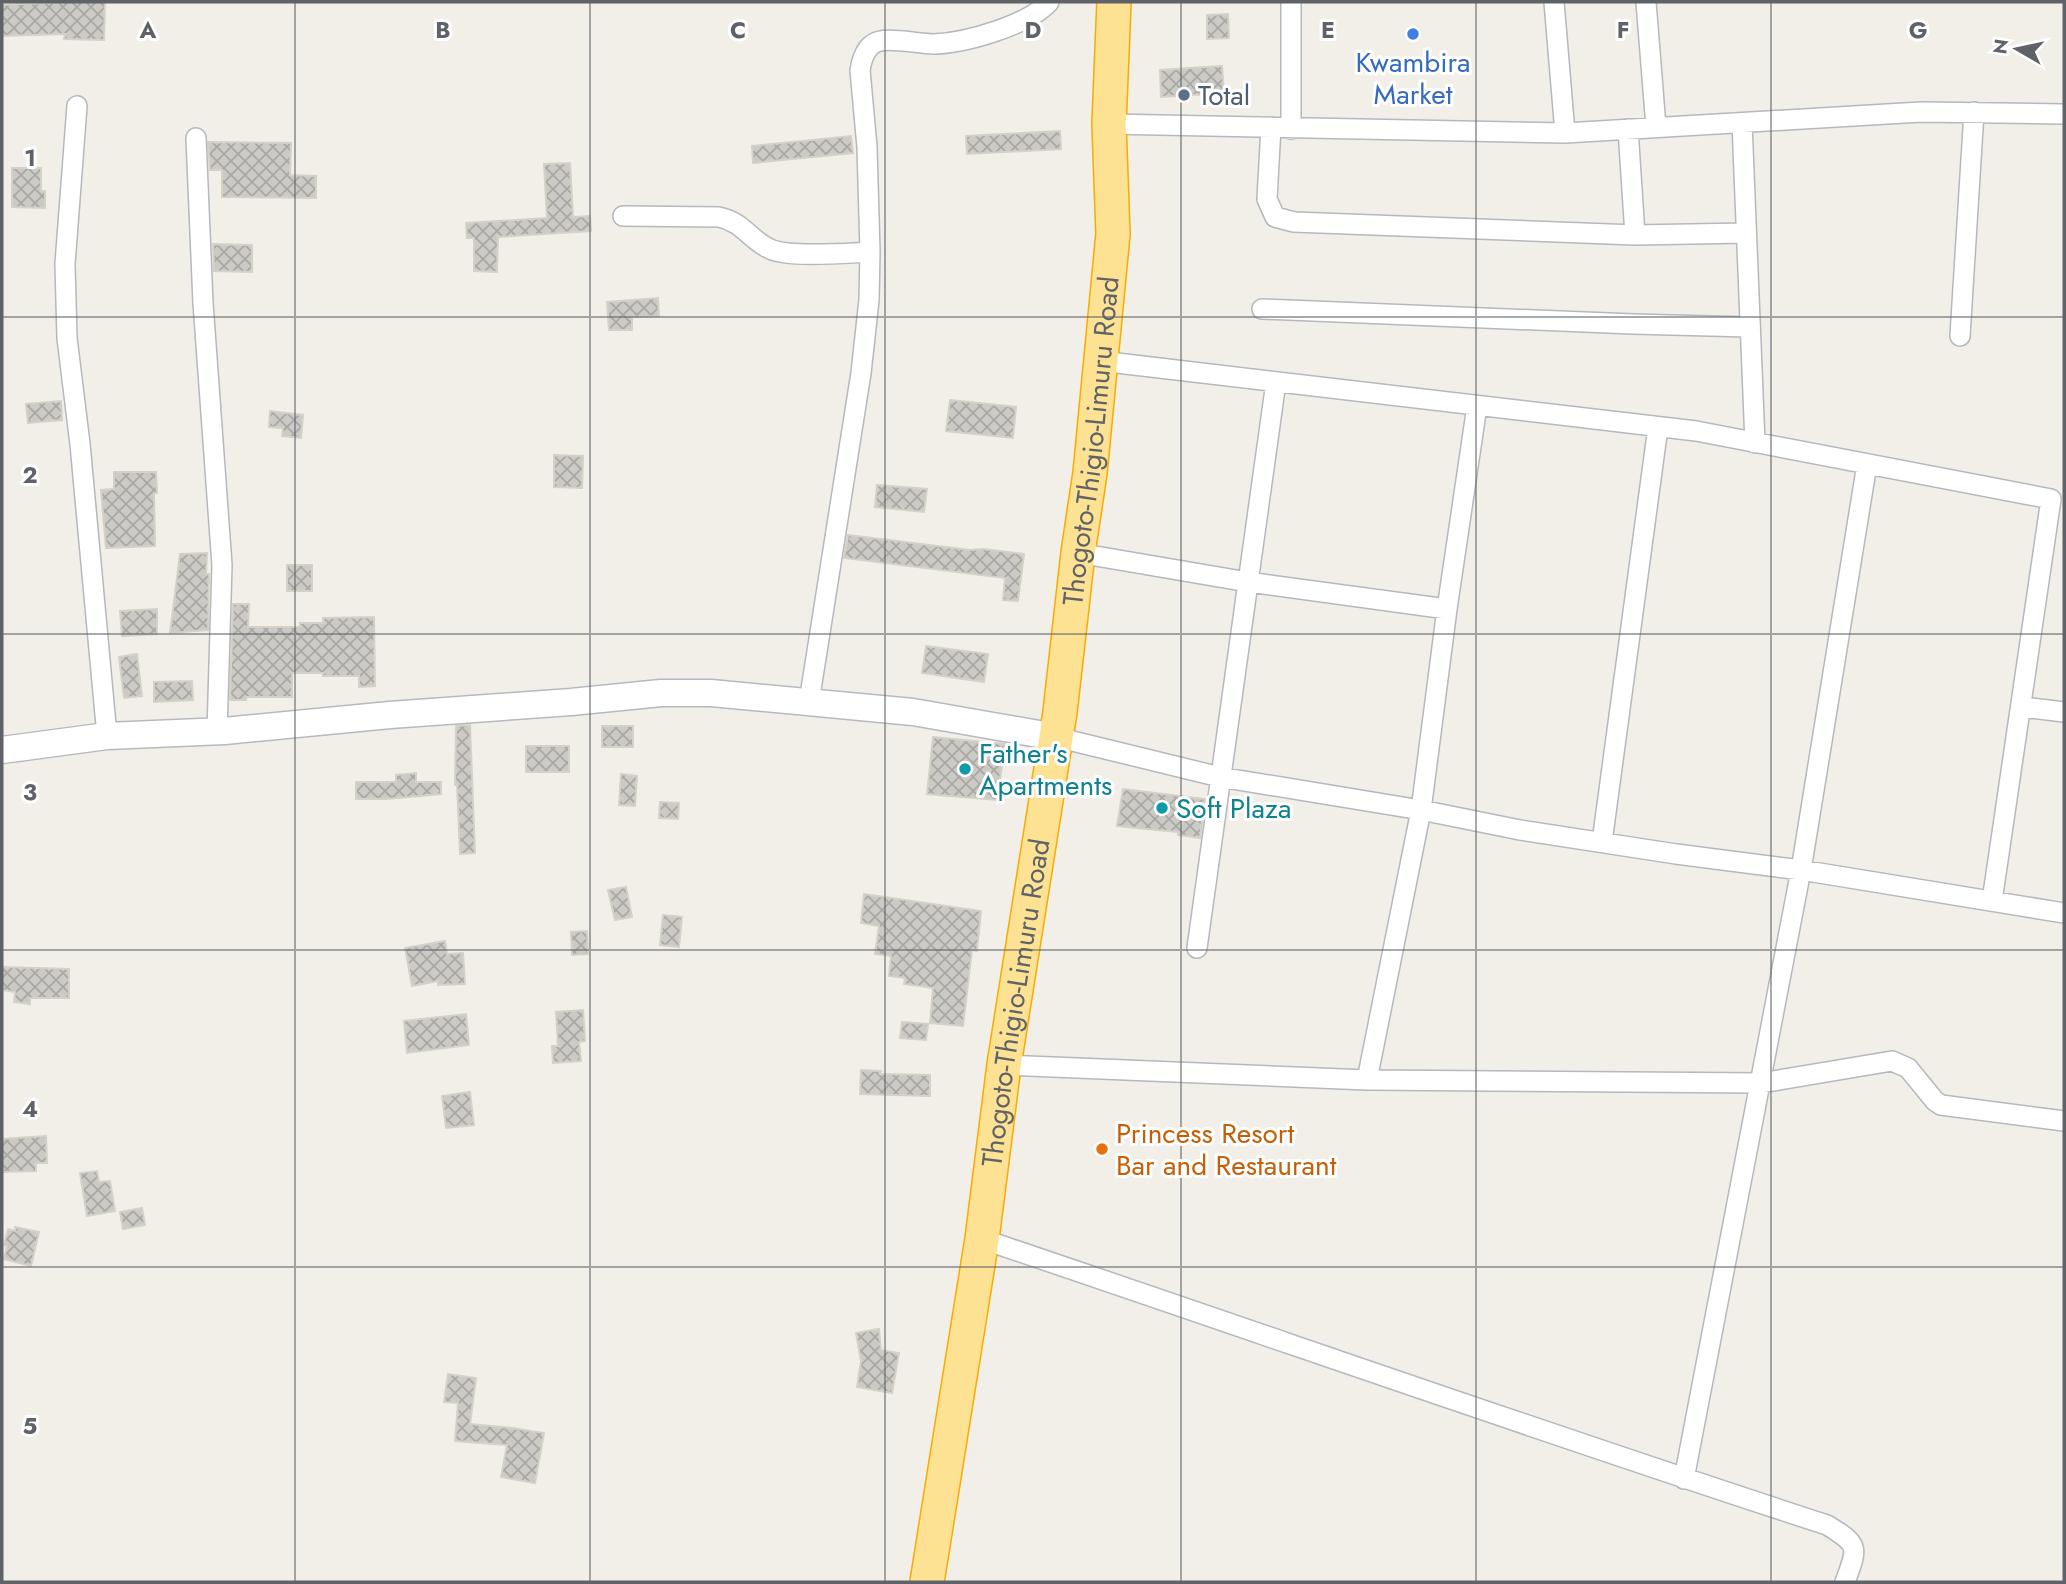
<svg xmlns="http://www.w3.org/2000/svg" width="2066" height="1584" font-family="Jost,sans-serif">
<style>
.building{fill:url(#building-cross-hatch);stroke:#d6d1c6;stroke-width:2}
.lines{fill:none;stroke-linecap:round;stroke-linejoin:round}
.street-casing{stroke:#b5b8bc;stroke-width:22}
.secondary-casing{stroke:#b6babf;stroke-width:29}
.highway-casing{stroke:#f9ab00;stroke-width:36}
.street{stroke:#fff;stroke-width:19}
.secondary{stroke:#fff;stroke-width:26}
.highway{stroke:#fde293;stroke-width:33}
.grid{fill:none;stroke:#5f6368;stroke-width:2;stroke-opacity:0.55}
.shop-dot{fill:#3f7fe0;stroke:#fff;stroke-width:2.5}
.service-dot{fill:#5c6f8a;stroke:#fff;stroke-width:2.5}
.culture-dot{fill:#0f9aa8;stroke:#fff;stroke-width:2.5}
.food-dot{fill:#e8710a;stroke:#fff;stroke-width:2.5}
.labels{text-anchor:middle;stroke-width:6;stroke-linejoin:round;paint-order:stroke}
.shop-label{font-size:28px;fill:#366cbe;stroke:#fff}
.service-label{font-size:28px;fill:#4e5e75;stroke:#fff;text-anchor:start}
.street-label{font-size:28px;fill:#5f6368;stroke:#fff}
.culture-label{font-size:28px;fill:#0d838f;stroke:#fff;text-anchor:start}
.food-label{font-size:28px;fill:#c56008;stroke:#fff;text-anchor:start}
.grid-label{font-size:23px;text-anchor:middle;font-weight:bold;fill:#5f6368;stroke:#fff;stroke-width:6;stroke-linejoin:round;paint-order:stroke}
</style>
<defs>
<pattern id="building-cross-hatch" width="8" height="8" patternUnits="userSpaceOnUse" patternTransform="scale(1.75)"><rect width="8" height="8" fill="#cccac5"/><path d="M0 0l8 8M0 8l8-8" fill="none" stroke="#a9a8a4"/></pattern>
</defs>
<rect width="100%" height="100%" fill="#f1efe8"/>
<path class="building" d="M 65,2 L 105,2 L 104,40 L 64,39 L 65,34 L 2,36 L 2,5 Z
M 1228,14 L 1229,38 L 1207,39 L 1207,15 Z
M 1222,66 L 1224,93 L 1161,97 L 1160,70 Z
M 1060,131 L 1061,149 L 967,154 L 966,136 Z
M 851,136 L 853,153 L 753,163 L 752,146 Z
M 208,142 L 291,143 L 290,175 L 316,176 L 316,198 L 222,197 L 222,170 L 210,170 Z
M 570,163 L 573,217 L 590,216 L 591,231 L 498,237 L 497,272 L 474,271 L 474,238 L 467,238 L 466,223 L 547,218 L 544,164 Z
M 12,168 L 41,168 L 41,191 L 45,191 L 45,208 L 12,207 Z
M 213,244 L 252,245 L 252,272 L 214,271 Z
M 658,298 L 659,316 L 632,317 L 632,330 L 609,330 L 607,302 Z
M 950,400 L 1016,407 L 1013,438 L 946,431 Z
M 61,401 L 62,420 L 28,423 L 26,404 Z
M 270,411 L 303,415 L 301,438 L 282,436 L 283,428 L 269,427 Z
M 554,455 L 583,456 L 582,488 L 554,487 Z
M 114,472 L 156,472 L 157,493 L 154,493 L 155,546 L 106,548 L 101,490 L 114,489 Z
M 877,485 L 927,489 L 924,512 L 875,507 Z
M 848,535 L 970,550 L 983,549 L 1024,554 L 1018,601 L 1003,600 L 1005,578 L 844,558 Z
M 207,553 L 206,574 L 209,574 L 208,630 L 170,633 L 180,554 Z
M 287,565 L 312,565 L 312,591 L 287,591 Z
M 233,604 L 249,604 L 248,627 L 300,627 L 300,623 L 323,623 L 323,618 L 374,617 L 375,686 L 359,687 L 359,676 L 323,676 L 323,673 L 292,673 L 292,697 L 246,697 L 246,700 L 230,700 Z
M 157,609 L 157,634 L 122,636 L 120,611 Z
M 926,646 L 988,654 L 984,682 L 922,673 Z
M 137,654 L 142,696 L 124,698 L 119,657 Z
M 192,681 L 193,700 L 154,702 L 154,682 Z
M 470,725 L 475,853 L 460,854 L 457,785 L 455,785 L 456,726 Z
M 602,726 L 633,726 L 633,747 L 602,747 Z
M 933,737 L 1005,744 L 997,800 L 927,794 Z
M 526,746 L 569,746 L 569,772 L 526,772 Z
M 416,773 L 416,782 L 441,782 L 441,794 L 386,799 L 356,799 L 356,782 L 396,782 L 396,775 Z
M 621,774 L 637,776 L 635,806 L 619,805 Z
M 1123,789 L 1205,799 L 1200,838 L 1178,835 L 1178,832 L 1117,826 Z
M 660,802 L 679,803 L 678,819 L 659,818 Z
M 626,887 L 632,917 L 615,920 L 608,890 Z
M 864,894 L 981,911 L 977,951 L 972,950 L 963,1026 L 930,1023 L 933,988 L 904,984 L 905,978 L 889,976 L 891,956 L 875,954 L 879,926 L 861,923 Z
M 663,915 L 682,917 L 679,947 L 660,945 Z
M 587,931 L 588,954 L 572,955 L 571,932 Z
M 445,941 L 447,954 L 463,953 L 465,984 L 438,985 L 438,981 L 412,986 L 405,948 Z
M 2,967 L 69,969 L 69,998 L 30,998 L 30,1004 L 14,1002 L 15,992 L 2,990 Z
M 583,1010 L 585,1041 L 579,1042 L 581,1061 L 553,1063 L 552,1046 L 558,1046 L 556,1012 Z
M 466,1014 L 469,1045 L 407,1053 L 404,1021 Z
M 902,1022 L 928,1024 L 926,1040 L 900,1038 Z
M 861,1070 L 881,1071 L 880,1074 L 930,1075 L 930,1096 L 860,1094 Z
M 470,1092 L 474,1125 L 446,1128 L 442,1096 Z
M 46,1136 L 47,1163 L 36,1163 L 36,1171 L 2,1172 L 2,1139 Z
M 97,1171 L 99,1182 L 110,1181 L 115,1211 L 87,1216 L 80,1173 Z
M 142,1208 L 145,1225 L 123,1229 L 120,1212 Z
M 15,1227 L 39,1232 L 31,1266 L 4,1259 L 7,1246 L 4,1245 L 8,1229 L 15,1231 Z
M 879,1329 L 881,1350 L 899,1353 L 892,1393 L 857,1387 L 861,1361 L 856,1333 Z
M 448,1374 L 476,1378 L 470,1424 L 512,1428 L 544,1433 L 535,1483 L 501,1477 L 507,1445 L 455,1441 L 458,1403 L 444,1402 Z"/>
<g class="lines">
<g class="street-casing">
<path id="street" d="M 1554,2 L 1565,133
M 1646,2 L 1656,127
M 77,106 L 65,264 L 67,338 L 80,444 L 107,736
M 1742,123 L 1755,443
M 1109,124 L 1565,133 L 1921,112 L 2064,114
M 1271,127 L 1267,199 L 1275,217 L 1294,222 L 1635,235 L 1746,233
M 1291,129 L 1291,2
M 1628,129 L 1635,235
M 196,138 L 203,303 L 222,565 L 217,731
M 623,216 L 719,217 C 743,222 750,240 770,249 C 789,258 847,253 870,252
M 1262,309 L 1633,324 L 1749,327
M 1960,336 L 1974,112
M 1100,361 L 1696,431 L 2051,499 L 1992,901
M 1078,553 L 1248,582 L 1447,609
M 809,702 L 861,373 L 869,300 L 870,252 L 867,147 L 860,70 C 862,58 866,44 880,41 C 894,38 919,44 934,44 C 966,43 1028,25 1049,2
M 2022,707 L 2064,712
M 1056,737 L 1220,777 L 1421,810 L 1520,830 L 1676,854 L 1801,870 L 2064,913
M 1602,842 L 1658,427
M 1197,948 L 1276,382
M 1004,1065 L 1367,1080 L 1761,1083 L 1892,1061 L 1908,1068 L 1935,1101 L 1941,1105 L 2064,1121
M 1367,1080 L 1421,810 L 1447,609 L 1477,406
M 982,1239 C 1264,1334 1544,1433 1827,1525 C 1860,1545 1858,1547 1845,1582
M 1684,1479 L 1801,870 L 1867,464"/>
</g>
<g class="secondary-casing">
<path id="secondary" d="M 2,750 L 107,736 L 224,731 L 390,715 L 571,702 L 661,693 L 711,693 L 913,712 L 1056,737"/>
</g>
<g class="highway-casing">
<g id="highway">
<path id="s1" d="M 927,1582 L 982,1239 L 1004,1065 L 1060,712 L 1078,553 L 1090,473 L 1113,234 L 1109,124 L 1114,2"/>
</g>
</g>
<use href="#street" class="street"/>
<use href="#secondary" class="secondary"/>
<use href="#highway" class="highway"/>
</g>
<path class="grid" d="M 295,2 L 295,1582M 590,2 L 590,1582M 885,2 L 885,1582M 1181,2 L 1181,1582M 1476,2 L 1476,1582M 1771,2 L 1771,1582M 2,317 L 2064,317M 2,634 L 2064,634M 2,950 L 2064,950M 2,1267 L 2064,1267"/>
<circle class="shop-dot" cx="1413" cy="34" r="7"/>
<circle class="service-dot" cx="1184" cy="95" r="7"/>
<g class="culture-dot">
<circle cx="965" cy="769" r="7"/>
<circle cx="1162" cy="808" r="7"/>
</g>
<circle class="food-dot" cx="1102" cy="1149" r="7"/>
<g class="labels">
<g class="shop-label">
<text x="1413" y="72">Kwambira<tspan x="1413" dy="32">Market</tspan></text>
</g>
<g class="service-label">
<text x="1198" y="105">Total</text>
</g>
<g class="street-label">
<text dy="10" stroke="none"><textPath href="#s1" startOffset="1153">Thogoto-Thigio-Limuru Road</textPath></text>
<text dy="10" stroke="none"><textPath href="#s1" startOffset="586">Thogoto-Thigio-Limuru Road</textPath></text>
</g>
<g class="culture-label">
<text x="979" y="763">Father's<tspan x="979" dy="32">Apartments</tspan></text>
<text x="1176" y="818">Soft Plaza</text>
</g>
<g class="food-label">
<text x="1116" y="1143">Princess Resort<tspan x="1116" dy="32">Bar and Restaurant</tspan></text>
</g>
</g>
<g class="grid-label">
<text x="148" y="38">A</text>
<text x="443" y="38">B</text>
<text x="738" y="38">C</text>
<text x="1033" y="38">D</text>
<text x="1328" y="38">E</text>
<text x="1623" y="38">F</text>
<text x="1918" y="38">G</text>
<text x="30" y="166">1</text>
<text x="30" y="483">2</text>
<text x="30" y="800">3</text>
<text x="30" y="1117">4</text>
<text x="30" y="1434">5</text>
</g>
<rect width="2066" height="1584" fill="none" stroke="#5f6368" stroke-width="7"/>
<g transform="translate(2017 49) rotate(279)" stroke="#ffffff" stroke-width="5" paint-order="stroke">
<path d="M0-5L12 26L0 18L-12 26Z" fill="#5f6368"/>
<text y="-10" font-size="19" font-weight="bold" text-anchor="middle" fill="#5f6368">N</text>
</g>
</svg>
